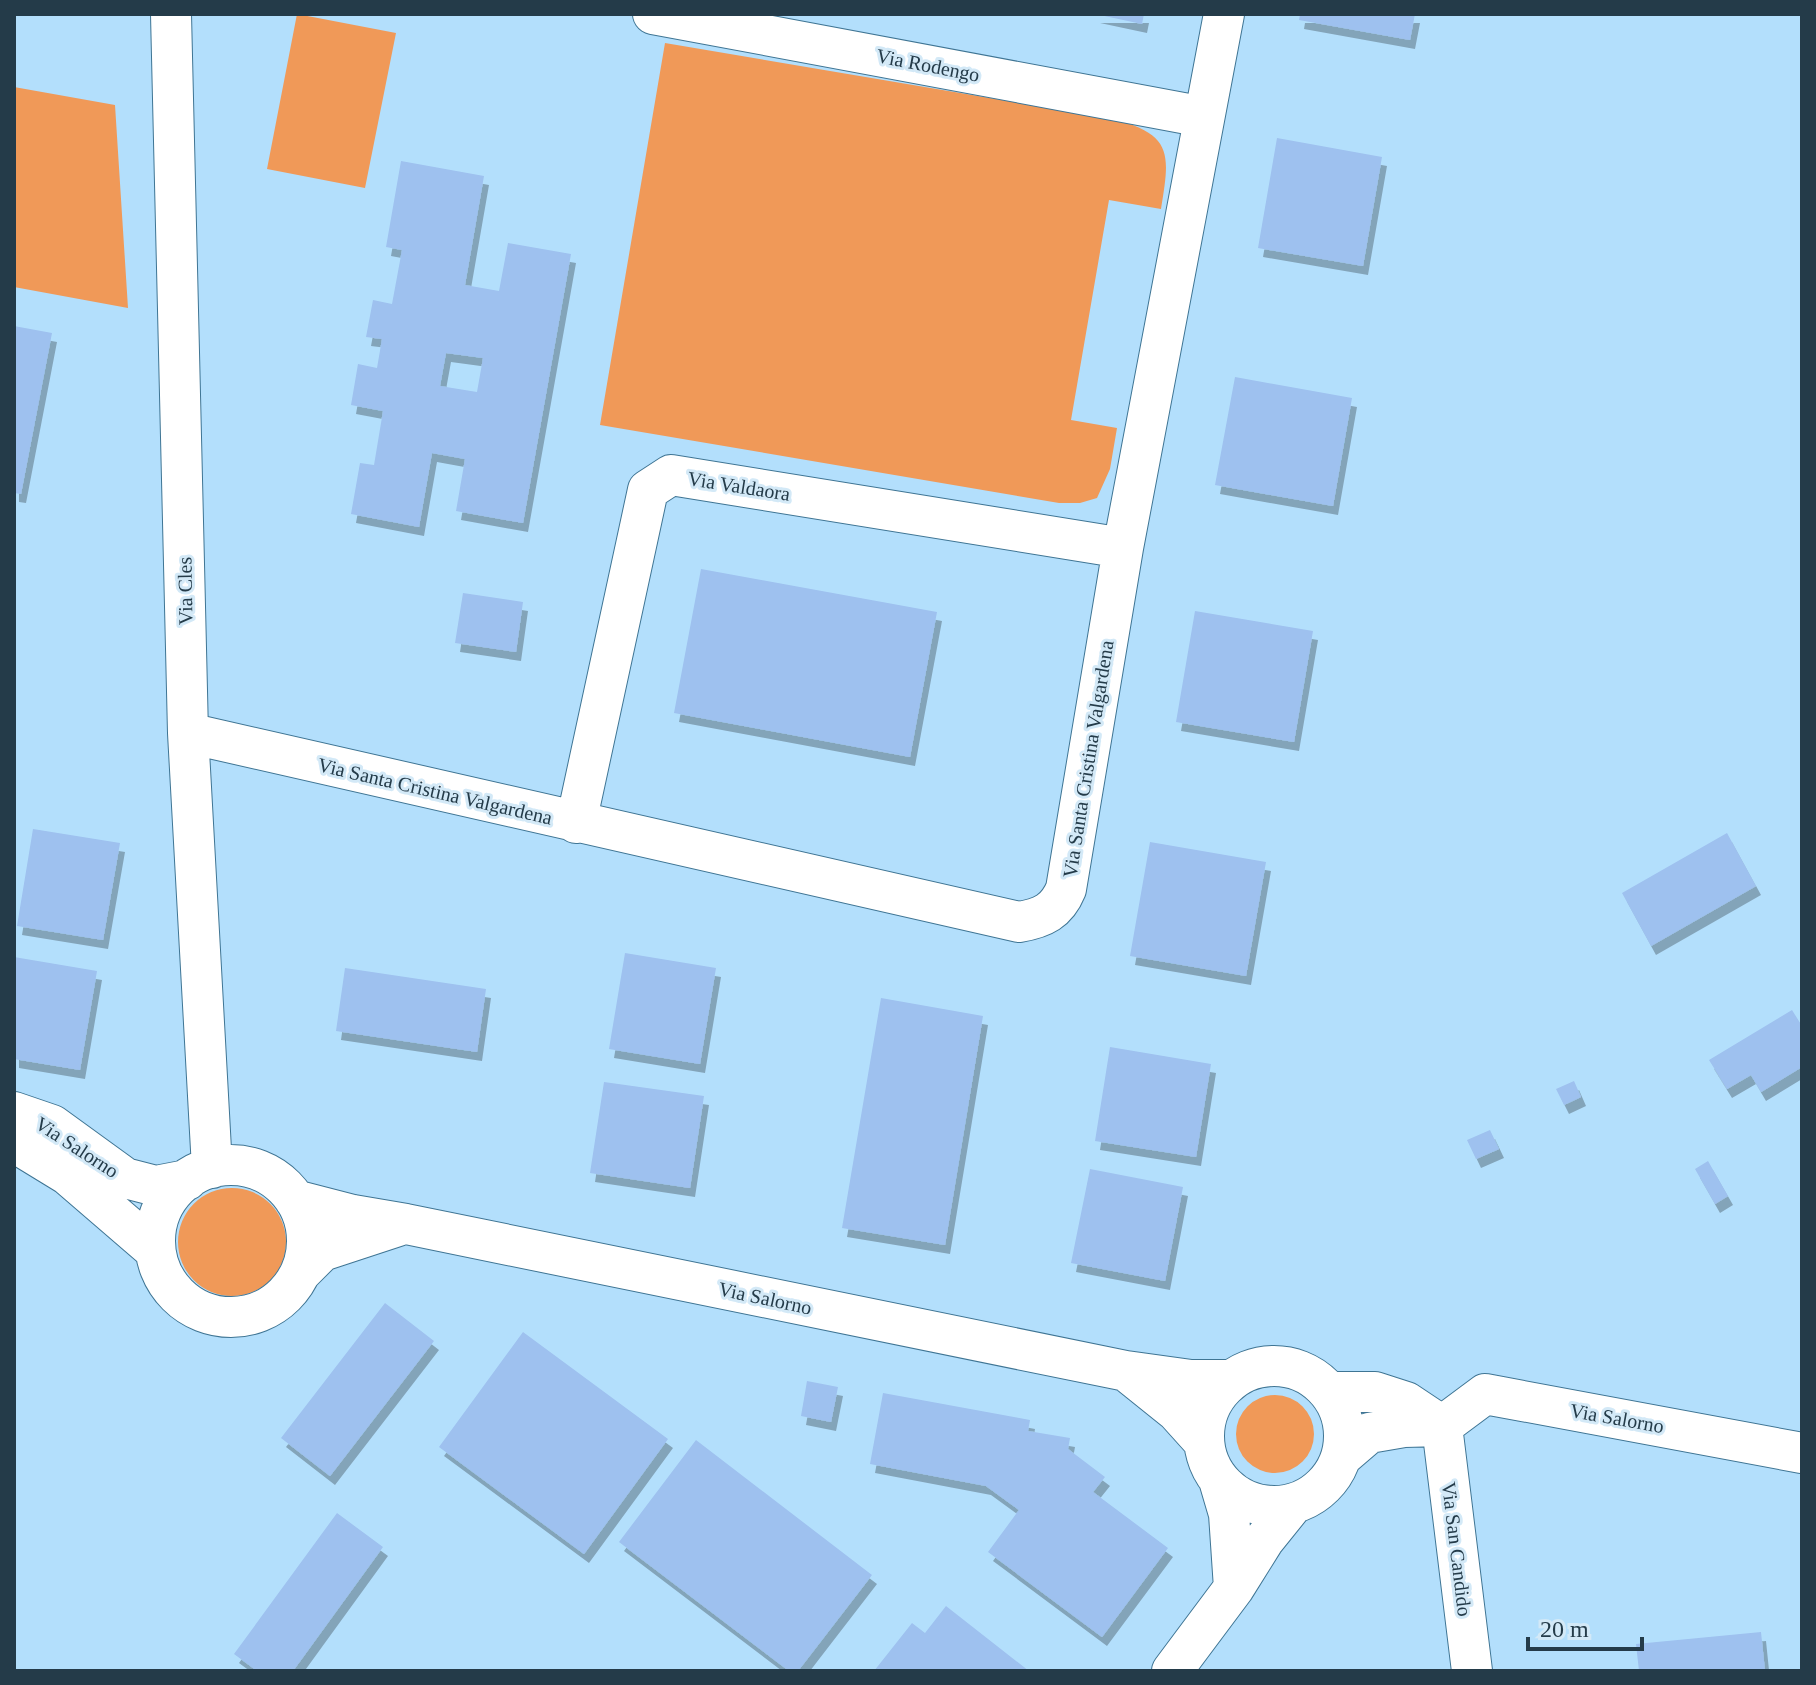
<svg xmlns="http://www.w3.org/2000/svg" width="1816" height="1685" font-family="Georgia,serif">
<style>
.green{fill:#f09958}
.building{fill:#9ec1ef;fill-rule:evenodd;filter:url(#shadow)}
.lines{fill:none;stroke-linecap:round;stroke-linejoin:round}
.minor-casing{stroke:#3f7594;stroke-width:42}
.minor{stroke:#fff;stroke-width:40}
.labels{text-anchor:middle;stroke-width:6;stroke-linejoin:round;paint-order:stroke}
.street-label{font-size:20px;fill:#243b49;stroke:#d3e9f7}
</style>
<defs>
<filter id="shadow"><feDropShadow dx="5" dy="9" stdDeviation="0" flood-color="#0004"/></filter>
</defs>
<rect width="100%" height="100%" fill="#b3dffc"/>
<path class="green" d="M 297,14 L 396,33 L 365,188 L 267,169 Z
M 665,43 L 1114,119 C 1173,135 1170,154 1161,209 L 1109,200 L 1071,420 L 1117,428 L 1110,469 L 1097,498 L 1080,503 L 1059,503 L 600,425 Z
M 14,87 L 115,105 L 128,308 L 14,287 Z
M178 1242a54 54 0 1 1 108 0a54 54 0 1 1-108 0Z
M1236 1434a39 39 0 1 1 78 0a39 39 0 1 1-78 0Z"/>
<path class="building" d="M 1095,14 L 1144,14 L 1142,24 Z
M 1300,14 L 1415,14 L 1410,40 L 1299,20 Z
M 1277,138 L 1382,157 L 1363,266 L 1258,248 Z
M 401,161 L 484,176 L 465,285 L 499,291 L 508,243 L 571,254 L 523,523 L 456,511 L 465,459 L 432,453 L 419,527 L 351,514 L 360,463 L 374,465 L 383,411 L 351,405 L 358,364 L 377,368 L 382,339 L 366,337 L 373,300 L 392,304 L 402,250 L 386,247 ZM 446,353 L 483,358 L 477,392 L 440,386 Z
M 14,326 L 52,333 L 21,494 L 14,493 Z
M 1235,377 L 1352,398 L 1333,506 L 1215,485 Z
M 701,569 L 937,612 L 910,757 L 674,713 Z
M 463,593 L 523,602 L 516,652 L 455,643 Z
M 1195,611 L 1313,631 L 1294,742 L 1176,722 Z
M 33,829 L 120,843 L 103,940 L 17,926 Z
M 1727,833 L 1756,886 L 1651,946 L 1622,893 Z
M 1150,842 L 1266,862 L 1246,976 L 1130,956 Z
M 625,953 L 716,968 L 700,1064 L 609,1049 Z
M 14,957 L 97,971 L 80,1070 L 14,1059 Z
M 345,968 L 486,989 L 477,1052 L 336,1031 Z
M 881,998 L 983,1016 L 945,1245 L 842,1228 Z
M 1792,1010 L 1802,1026 L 1802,1067 L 1761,1092 L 1751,1075 L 1727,1089 L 1709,1060 Z
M 1110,1047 L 1211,1064 L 1196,1157 L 1095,1141 Z
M 1574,1081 L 1581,1097 L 1564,1105 L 1556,1089 Z
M 604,1082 L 704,1096 L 690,1188 L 590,1173 Z
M 1490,1130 L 1499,1149 L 1476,1159 L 1467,1140 Z
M 1708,1161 L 1728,1196 L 1715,1204 L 1695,1169 Z
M 1090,1169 L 1183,1187 L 1165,1281 L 1071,1263 Z
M 385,1303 L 434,1341 L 330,1476 L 281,1438 Z
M 523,1332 L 668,1439 L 584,1554 L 439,1447 Z
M 807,1381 L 838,1387 L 831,1422 L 801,1416 Z
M 883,1393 L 1030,1420 L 1028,1431 L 1070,1438 L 1068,1449 L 1105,1477 L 1093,1492 L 1168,1548 L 1102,1637 L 988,1552 L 1019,1510 L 986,1486 L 870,1464 Z
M 696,1440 L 872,1575 L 798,1671 L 789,1671 L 619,1542 Z
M 337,1513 L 383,1547 L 293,1671 L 257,1671 L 234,1654 Z
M 946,1606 L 1029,1671 L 874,1671 L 912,1623 L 925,1633 Z
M 1761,1632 L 1765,1671 L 1639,1671 L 1636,1644 Z"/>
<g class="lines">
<g class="minor-casing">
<path id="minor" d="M 171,14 L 188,733 L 212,1168
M 653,14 L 1204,117
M 188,733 L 1019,922 C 1043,918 1057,911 1066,889 L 1123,548 L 1224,14
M 576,823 L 648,490 L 671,475 L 1123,548
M 14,1112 L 52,1125 L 125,1178 L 156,1186 L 187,1180
M 14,1142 L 68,1175 L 155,1250
M155 1241a76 76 0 1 1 152 0a76 76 0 1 1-152 0Z
M 295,1200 L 353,1215 L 406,1224 L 1126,1371 L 1191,1380 L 1231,1380
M 300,1273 L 322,1251 L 398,1226
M1204 1436a70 70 0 1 1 140 0a70 70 0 1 1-140 0Z
M 1126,1371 L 1177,1412 L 1204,1442
M 1330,1392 L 1375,1392 L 1406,1402 L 1442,1426 L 1472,1671
M 1442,1426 L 1485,1394 L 1802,1453
M 1341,1457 L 1369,1433 L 1404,1427 L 1442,1426
M 1219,1480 L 1229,1514 L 1234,1588
M 1172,1671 L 1234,1588 L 1264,1540 L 1293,1504"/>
</g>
<use href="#minor" class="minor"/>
</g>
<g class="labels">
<g class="street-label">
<text transform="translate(928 65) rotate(11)" y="7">Via Rodengo</text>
<text transform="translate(739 486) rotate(9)" y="7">Via Valdaora</text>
<text transform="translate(185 591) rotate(-91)" y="7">Via Cles</text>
<text transform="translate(1088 759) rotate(-81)" y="7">Via Santa Cristina Valgardena</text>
<text transform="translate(435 791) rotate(13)" y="7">Via Santa Cristina Valgardena</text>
<text transform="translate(77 1147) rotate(33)" y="7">Via Salorno</text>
<text transform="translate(765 1298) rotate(12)" y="7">Via Salorno</text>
<text transform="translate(1617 1418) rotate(10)" y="7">Via Salorno</text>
<text transform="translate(1457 1549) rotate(83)" y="7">Via San Candido</text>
</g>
</g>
<rect width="1816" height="1685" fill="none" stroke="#243b49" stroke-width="32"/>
<path d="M1528 1637v12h114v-12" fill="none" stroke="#243b49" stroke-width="4"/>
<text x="1540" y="1637" font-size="24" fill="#243b49" stroke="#d3e9f7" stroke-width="6" paint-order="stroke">20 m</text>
</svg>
